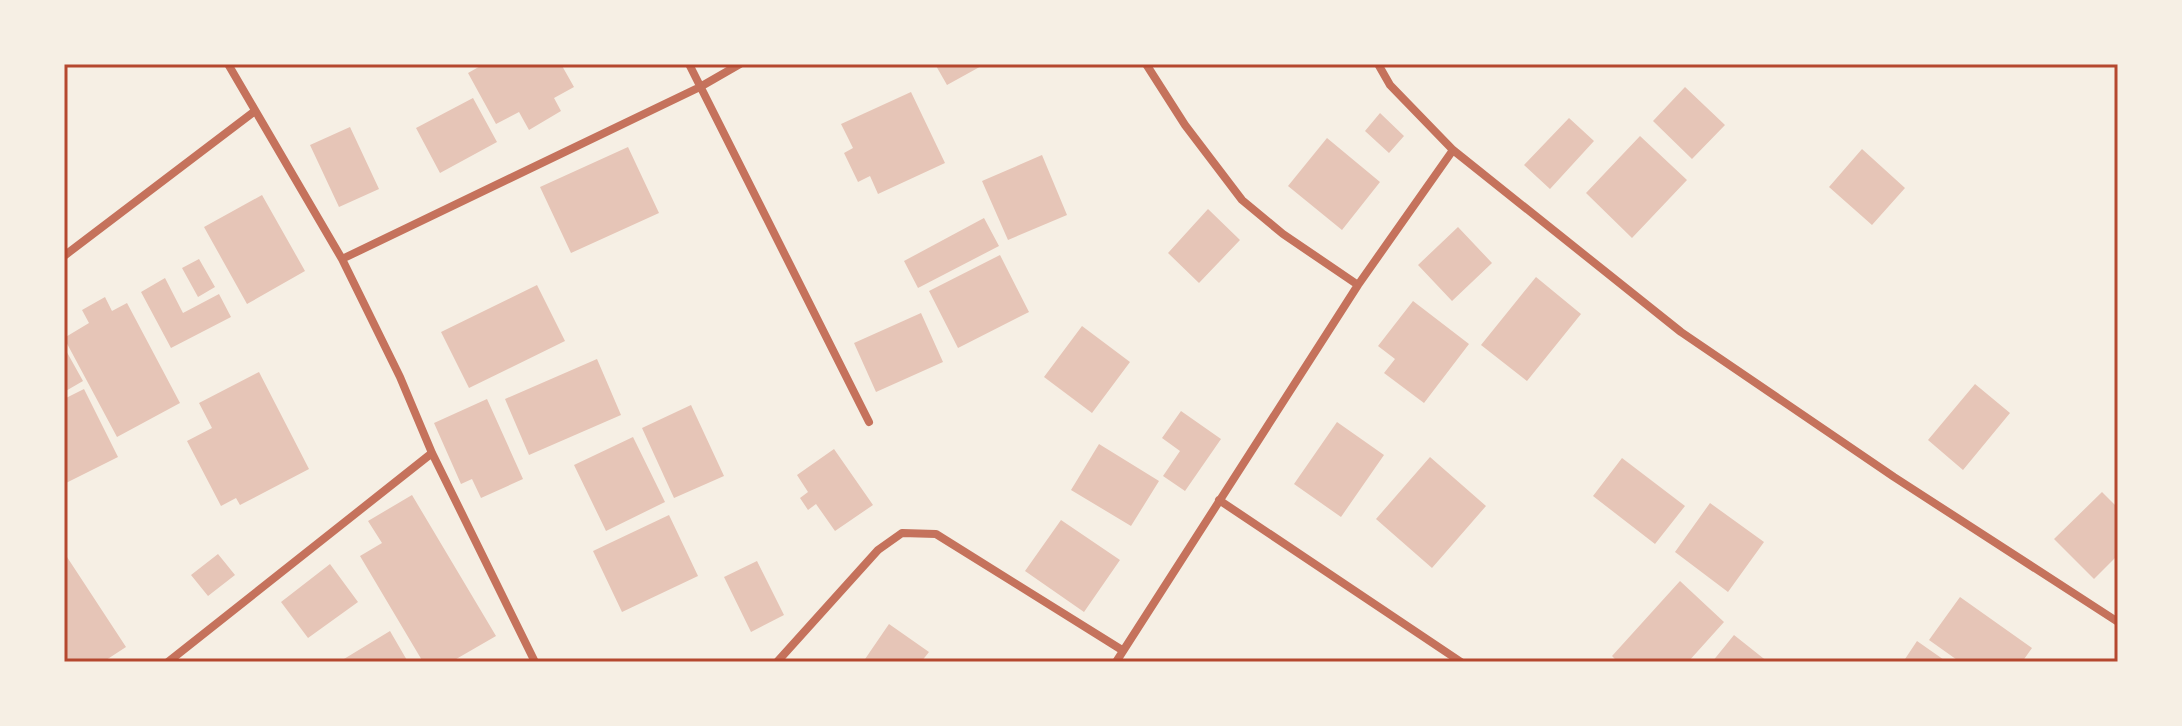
<svg xmlns="http://www.w3.org/2000/svg" width="2182" height="726" font-family="'Noto Sans',sans-serif">
<style>
.building{fill:#e6c5b7}
.lines{fill:none;stroke-linecap:round;stroke-linejoin:round}
.minor{stroke:#c5725c;stroke-width:8}
.neatline{fill:none;stroke:#b5482f;stroke-width:3}
</style>
<rect width="100%" height="100%" fill="#f6efe4"/>
<path class="building" d="M 484,64 L 561,64 L 574,87 L 554,98 L 561,111 L 529,130 L 519,112 L 496,124 L 468,73 Z
M 935,64 L 985,64 L 947,85 Z
M 1685,87 L 1725,125 L 1692,159 L 1653,121 Z
M 911,92 L 945,163 L 878,194 L 870,176 L 858,182 L 844,153 L 853,148 L 841,124 Z
M 473,98 L 497,142 L 440,173 L 416,128 Z
M 1380,113 L 1404,136 L 1389,153 L 1365,131 Z
M 1569,118 L 1594,141 L 1550,189 L 1524,165 Z
M 350,127 L 379,189 L 339,207 L 310,145 Z
M 1640,136 L 1687,180 L 1632,238 L 1586,193 Z
M 1327,138 L 1380,182 L 1342,230 L 1288,186 Z
M 628,147 L 659,213 L 571,253 L 540,187 Z
M 1862,149 L 1905,188 L 1872,225 L 1829,187 Z
M 1042,155 L 1067,215 L 1008,240 L 982,181 Z
M 262,195 L 305,271 L 247,304 L 204,227 Z
M 1208,209 L 1240,240 L 1199,283 L 1168,253 Z
M 984,218 L 999,246 L 918,288 L 904,261 Z
M 1458,227 L 1492,263 L 1452,301 L 1418,265 Z
M 1000,255 L 1029,312 L 958,348 L 929,291 Z
M 199,259 L 215,287 L 198,297 L 182,268 Z
M 1536,277 L 1581,314 L 1527,381 L 1481,345 Z
M 165,278 L 183,313 L 219,294 L 231,317 L 171,348 L 141,292 Z
M 537,285 L 565,341 L 469,388 L 441,332 Z
M 105,297 L 112,311 L 127,303 L 180,403 L 117,437 L 64,338 L 89,323 L 82,310 Z
M 1413,301 L 1469,344 L 1424,403 L 1384,373 L 1395,359 L 1378,346 Z
M 921,313 L 943,362 L 876,392 L 854,343 Z
M 1082,326 L 1130,362 L 1092,413 L 1044,377 Z
M 64,347 L 83,381 L 64,392 Z
M 597,359 L 621,415 L 529,455 L 505,399 Z
M 259,372 L 309,469 L 240,505 L 236,498 L 221,506 L 187,441 L 212,428 L 199,403 Z
M 1975,384 L 2010,413 L 1963,470 L 1928,440 Z
M 84,389 L 118,457 L 64,484 L 64,399 Z
M 487,399 L 523,479 L 481,498 L 472,479 L 461,484 L 434,423 Z
M 691,405 L 724,476 L 674,498 L 642,428 Z
M 1181,411 L 1221,439 L 1185,491 L 1163,476 L 1180,451 L 1162,438 Z
M 1337,422 L 1384,455 L 1341,517 L 1294,484 Z
M 633,437 L 665,502 L 606,531 L 574,465 Z
M 1099,444 L 1159,481 L 1131,526 L 1071,490 Z
M 834,449 L 873,505 L 835,531 L 816,504 L 808,510 L 800,498 L 808,492 L 797,475 Z
M 1430,457 L 1486,506 L 1432,568 L 1376,519 Z
M 1622,458 L 1685,506 L 1655,544 L 1593,496 Z
M 2102,492 L 2118,508 L 2118,555 L 2094,579 L 2054,539 Z
M 412,495 L 496,636 L 451,662 L 423,662 L 360,556 L 382,543 L 368,521 Z
M 1710,503 L 1764,542 L 1728,592 L 1675,552 Z
M 669,515 L 698,576 L 622,612 L 593,551 Z
M 1061,520 L 1120,560 L 1084,612 L 1025,571 Z
M 218,554 L 235,575 L 208,596 L 191,575 Z
M 67,557 L 126,647 L 103,662 L 70,662 L 67,658 L 64,659 L 64,559 Z
M 757,561 L 784,615 L 751,632 L 724,577 Z
M 330,564 L 358,602 L 308,638 L 281,602 Z
M 1680,581 L 1724,622 L 1688,662 L 1618,662 L 1612,656 Z
M 1960,597 L 2032,648 L 2022,662 L 1960,662 L 1929,640 Z
M 889,624 L 929,652 L 921,662 L 863,662 Z
M 390,631 L 408,662 L 339,662 Z
M 1734,635 L 1768,662 L 1712,662 Z
M 1917,641 L 1947,662 L 1903,662 Z"/>
<g class="lines">
<path class="minor" d="M 228,64 L 342,259 L 400,377 L 432,453 L 535,662
M 689,64 L 869,422
M 1146,64 L 1185,125 L 1242,200 L 1283,234 L 1358,285
M 1378,64 L 1390,85 L 1453,150 L 1681,332 L 1894,477 L 2118,622
M 64,256 L 255,111
M 342,259 L 700,87 L 740,64
M 1219,500 L 1461,662
M 168,662 L 432,453
M 777,662 L 878,550 L 902,533 L 936,534 L 1122,650
M 1116,662 L 1358,285 L 1453,150"/>
</g>
<rect width="2182" height="726" fill="none" stroke="#f6efe4" stroke-width="132"/>
<rect x="66" y="66" width="2050" height="594" class="neatline"/>
</svg>
